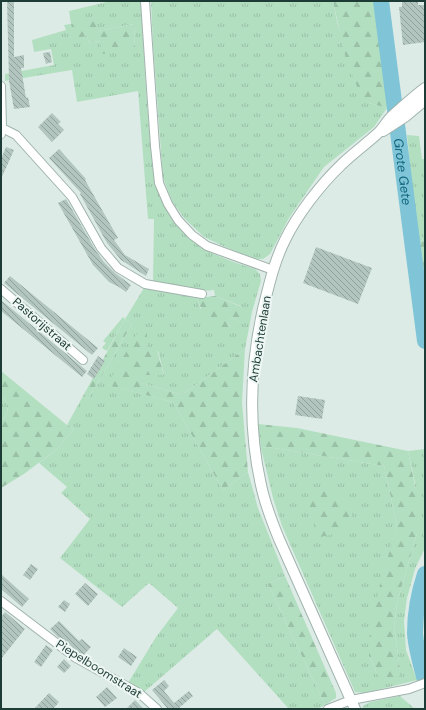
<svg xmlns="http://www.w3.org/2000/svg" width="426" height="710" font-family="'DM Sans',sans-serif">
<style>
.grass{fill:url(#grass-tufts);fill-rule:evenodd}
.forest{fill:url(#forest-firs)}
.lines{fill:none;stroke-linecap:round;stroke-linejoin:round}
.river{stroke:#7fc5d7;stroke-width:16}
.building{fill:url(#building-back-hatch)}
.minor-casing{stroke:#a0b3ad;stroke-width:10}
.tertiary-casing{stroke:#a0b3ad;stroke-width:12}
.minor{stroke:#fff;stroke-width:8}
.tertiary{stroke:#fff;stroke-width:10}
.labels{text-anchor:middle;stroke-width:4;stroke-linejoin:round;paint-order:stroke}
.street-label{font-size:12px;fill:#1d3c35;stroke:#eef7f3}
.water-label{font-size:13px;font-style:italic;fill:#12667d;stroke:#eef7f3}
</style>
<defs>
<pattern id="grass-tufts" width="24" height="20" patternUnits="userSpaceOnUse"><rect width="24" height="20" fill="#b3dfc1"/><path d="M3 7l-1-3M5 7V3M7 7l1-3M15 17l-1-3M17 17v-4M19 17l1-3" fill="none" stroke="#9ac0a6"/></pattern>
<pattern id="forest-firs" width="22" height="20" patternUnits="userSpaceOnUse"><rect width="22" height="20" fill="#b3dfc1"/><path d="M5 1l3.5 6h-7zM16 11l3.5 6h-7z" fill="#9ac0a6"/></pattern>
<pattern id="building-back-hatch" width="6" height="6" patternUnits="userSpaceOnUse"><rect width="6" height="6" fill="#b2c6bf"/><path d="M-1 5l2 2M0 0l6 6M5-1l2 2" fill="none" stroke="#90a29c"/></pattern>
</defs>
<rect width="100%" height="100%" fill="#ddebe6"/>
<path class="grass" d="M 111,1 L 141,1 C 144,45 145,90 150,134 C 151,150 152,167 155,182 C 159,201 172,220 185,234 C 204,253 230,261 255,269 L 260,274 L 261,281 L 252,312 L 245,349 L 182,395 L 142,383 L 142,375 L 164,374 L 158,351 L 108,385 L 173,402 L 223,490 L 248,472 L 258,508 L 285,576 L 268,584 L 325,705 L 317,709 L 289,709 L 217,629 L 143,693 L 128,683 L 156,637 L 178,608 L 149,583 L 122,607 L 60,558 L 90,519 L 61,493 L 67,487 L 39,463 L 57,449 L 74,429 L 67,425 L 83,396 L 88,399 L 132,324 L 125,319 L 107,351 L 102,348 L 106,343 L 103,341 L 123,317 L 125,319 L 144,288 L 197,298 L 200,308 L 230,327 L 227,319 L 232,318 L 239,321 L 241,306 L 215,296 L 214,290 L 203,291 L 153,282 L 154,219 L 148,219 L 138,91 L 77,102 L 72,70 L 5,81 L 5,74 L 54,65 L 51,49 L 34,52 L 32,40 L 66,30 L 64,25 L 71,24 L 69,11 ZM 134,24 L 135,48 L 101,41 L 89,43 L 87,36 L 98,31 Z
M 151,1 L 333,1 L 338,26 L 369,103 L 387,108 L 374,127 L 324,167 L 289,218 L 270,254 L 263,259 L 254,259 L 223,246 L 204,237 L 184,218 L 172,201 L 163,178 L 153,45 Z
M 407,135 L 419,136 L 422,159 L 425,159 L 425,240 L 418,241 Z
M 1,393 C 7,400 9,410 6,417 L 1,420 Z
M 268,447 L 384,466 L 397,525 L 369,638 L 369,656 L 377,674 L 400,669 L 394,628 L 397,603 L 417,533 L 415,483 L 408,451 L 425,449 L 425,548 L 415,569 L 407,598 L 404,621 L 406,650 L 417,680 L 365,693 L 355,692 L 282,526 L 273,498 L 261,448 Z
M 400,696 L 415,709 L 363,709 L 363,706 L 370,702 Z"/>
<path class="forest" d="M 333,1 L 381,1 L 393,99 L 387,108 L 369,103 L 358,89 L 346,60 Z
M 96,18 L 98,31 L 134,24 L 135,48 L 102,54 L 100,41 L 89,43 L 87,36 L 75,38 L 71,24 Z
M 425,240 L 425,290 L 418,241 Z
M 215,296 L 247,309 L 247,314 L 245,320 L 239,321 L 232,318 L 228,319 L 230,331 L 225,332 C 210,325 202,314 197,298 Z
M 125,319 L 132,324 L 88,399 L 83,396 Z
M 139,330 L 147,333 L 147,351 L 157,350 L 164,375 L 142,375 L 142,383 L 182,395 L 245,349 L 242,402 L 248,472 L 223,490 L 173,402 L 107,385 Z
M 1,371 L 67,425 L 74,429 L 57,449 L 24,474 L 1,488 L 1,420 L 6,417 C 9,410 7,400 1,393 Z
M 258,424 L 297,428 L 408,451 L 417,496 L 417,533 L 397,603 L 394,628 L 400,669 L 398,680 L 388,684 L 383,682 L 377,674 L 369,656 L 369,638 L 379,588 L 397,525 L 384,466 L 268,447 L 261,448 Z
M 333,491 C 335,492 337,492 339,494 C 347,500 358,522 348,530 C 343,533 327,535 321,537 L 311,516 L 308,492 Z
M 285,576 L 336,693 L 336,698 L 325,705 L 268,584 Z"/>
<g class="lines">
<g class="river">
<path id="s1" d="M 381,1 L 425,341"/>
<path d="M 425,574 C 419,592 415,614 415,633 C 416,649 421,665 425,680"/>
</g>
</g>
<path class="building" d="M 7,1 L 14,1 L 14,57 L 24,55 L 24,68 L 21,68 L 26,98 L 28,97 L 30,107 L 14,109 L 9,81 Z
M 402,1 L 418,1 L 418,5 L 425,5 L 425,42 L 403,45 L 399,7 L 402,7 Z
M 50,52 L 52,62 L 46,64 L 43,53 Z
M 52,113 L 61,122 L 58,124 L 64,130 L 52,142 L 38,127 Z
M 6,147 L 14,150 L 1,179 L 1,159 Z
M 59,149 L 86,179 L 85,180 L 118,238 L 114,240 L 125,255 L 149,269 L 146,276 L 121,260 L 107,243 L 80,194 L 81,193 L 49,158 Z
M 66,199 L 96,251 L 104,262 L 115,273 L 131,285 L 126,292 L 119,287 L 109,282 L 93,265 L 58,203 Z
M 316,247 L 372,268 L 358,304 L 303,283 Z
M 10,276 L 98,348 L 92,355 L 4,283 Z
M 1,300 L 87,371 L 82,377 L 1,311 Z
M 98,356 L 105,361 L 94,379 L 87,374 Z
M 298,396 L 325,400 L 322,419 L 295,415 Z
M 31,564 L 38,569 L 30,580 L 23,575 Z
M 1,574 L 29,599 L 22,607 L 1,589 Z
M 85,583 L 98,594 L 88,606 L 75,594 Z
M 64,600 L 70,604 L 65,612 L 58,607 Z
M 5,612 L 25,629 L 1,659 L 1,617 Z
M 59,621 L 79,641 L 82,639 L 91,647 L 83,656 L 75,650 L 68,643 L 66,644 L 60,639 L 50,629 Z
M 46,645 L 53,650 L 41,667 L 34,662 Z
M 124,648 L 137,657 L 131,666 L 118,657 Z
M 64,659 L 71,666 L 64,673 L 57,667 Z
M 164,680 L 169,686 L 164,691 L 174,703 L 189,691 L 193,696 L 179,708 L 180,709 L 167,709 L 167,708 L 152,690 Z
M 107,687 L 117,698 L 105,707 L 96,697 Z
M 49,693 L 59,702 L 53,709 L 34,709 Z
M 135,700 L 144,709 L 126,709 Z"/>
<g class="lines">
<g class="minor-casing">
<path id="minor" d="M 145,1 L 155,146 L 159,183 L 168,204 L 178,220 L 192,235 L 207,246 L 273,270
M 1,86 L 2,128 L 1,134
M 2,128 L 16,135 L 72,197 L 101,248 L 118,268 L 145,284 L 202,294
M 1,289 L 83,360
M 1,601 L 76,658 L 139,693 L 157,709
M 328,709 L 351,700 L 409,689 L 425,683"/>
</g>
<g class="tertiary-casing">
<path id="tertiary" d="M 383,131 L 406,116 L 425,100
M 355,709 L 279,539 C 272,522 265,504 261,485 C 248,427 250,367 263,309 C 269,285 274,262 285,240 C 297,215 321,184 341,165 C 352,154 366,144 377,134 C 383,129 386,122 391,117 C 402,107 413,97 425,88"/>
</g>
<use href="#minor" class="minor"/>
<use href="#tertiary" class="tertiary"/>
</g>
<g class="labels">
<g class="street-label">
<text transform="translate(42 324) rotate(41)" y="4">Pastorijstraat</text>
<text transform="translate(260 339) rotate(-81)" y="4">Ambachtenlaan</text>
<text transform="translate(99 669) rotate(32)" y="4">Piepelboomstraat</text>
</g>
<g class="water-label">
<text dy="5" stroke="none"><textPath href="#s1" startOffset="172">Grote Gete</textPath></text>
</g>
</g>
<rect width="426" height="710" fill="none" stroke="#1d3c35" stroke-width="4"/>
</svg>
